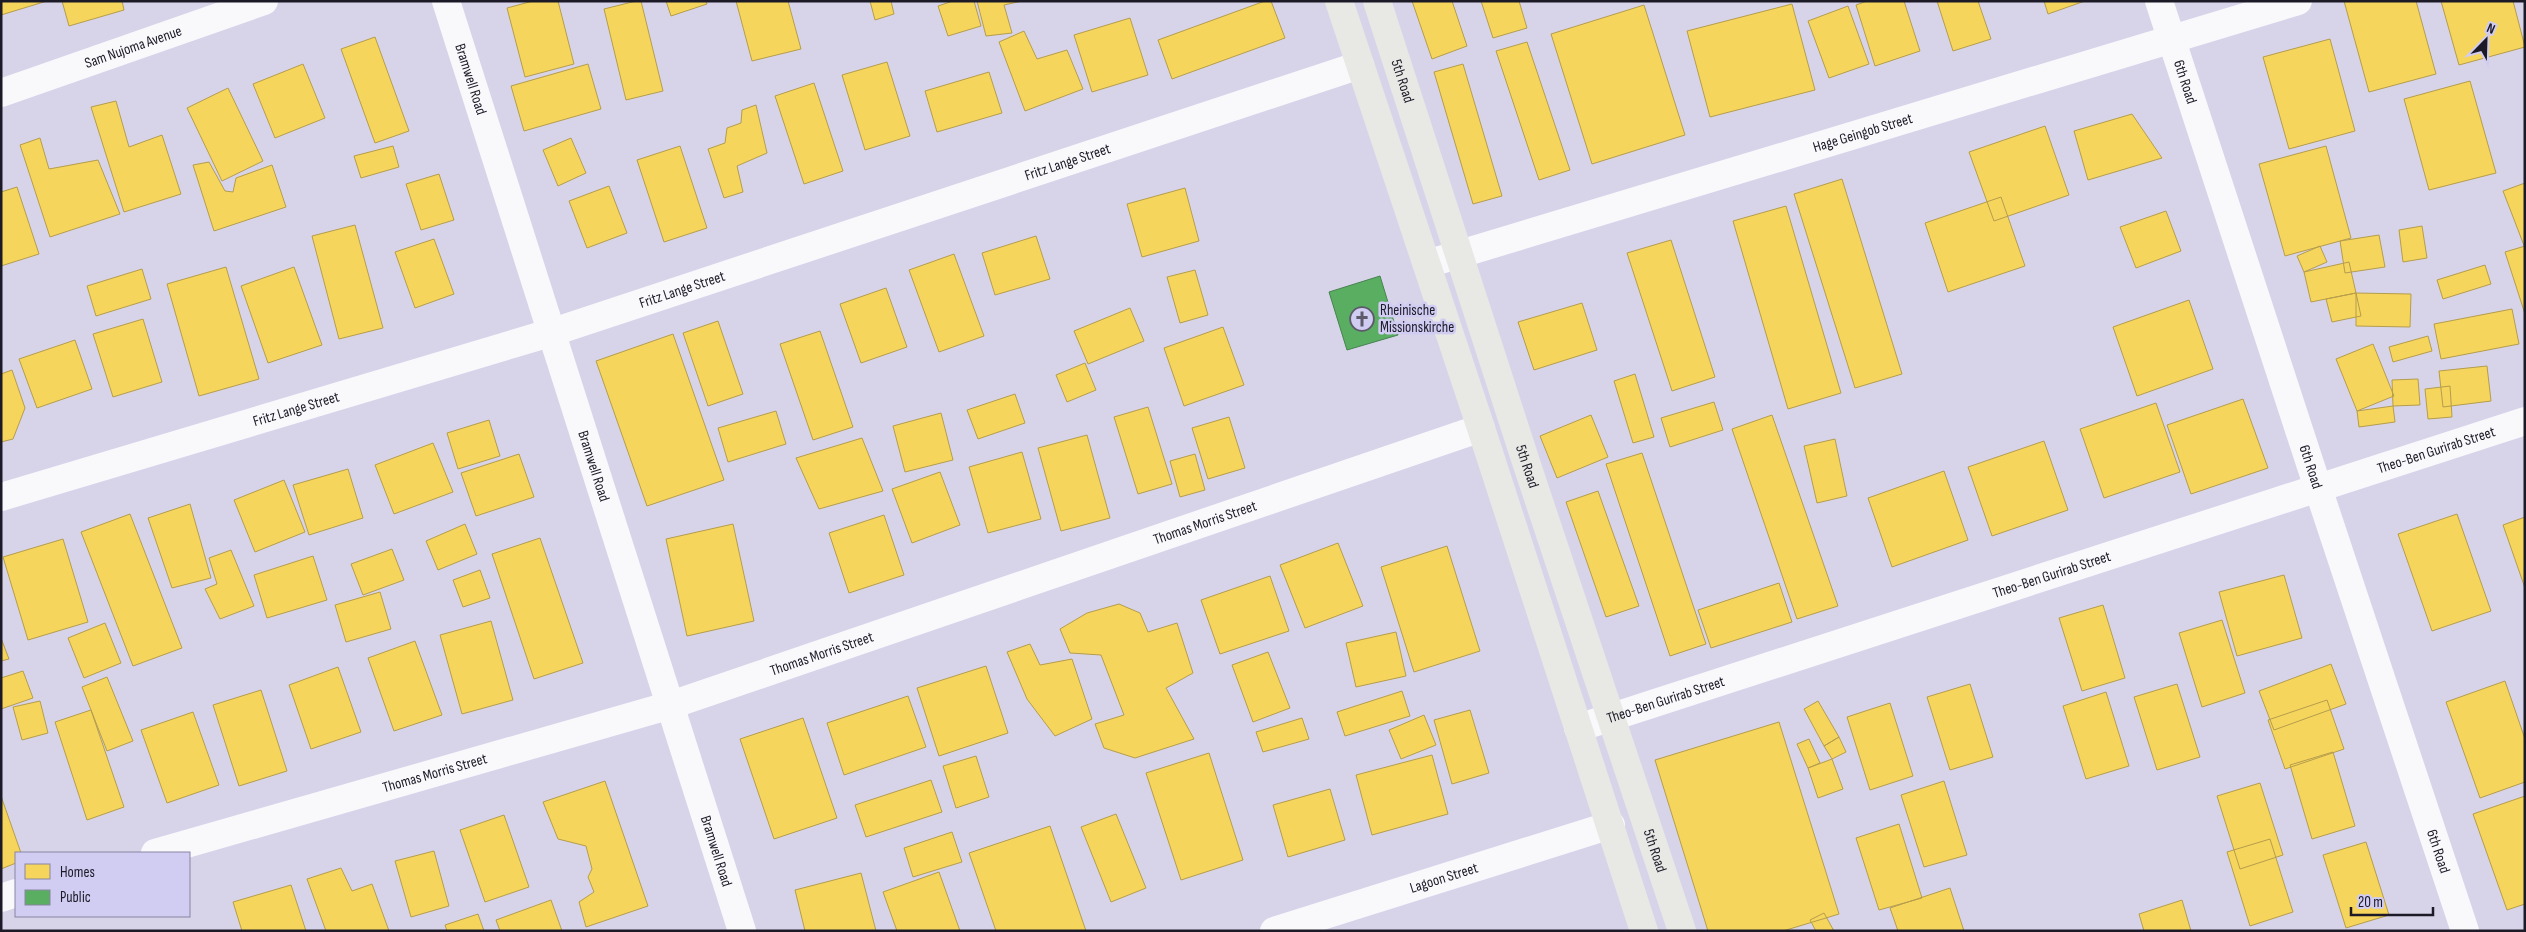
<svg xmlns="http://www.w3.org/2000/svg" width="2526" height="932" font-family="'Sofia Sans Condensed',sans-serif">
<style>
.homes{fill:#f6d55c;stroke:#b59d4c}
.public{fill:#5aae61;stroke:#478250}
.lines{fill:none;stroke-linecap:round;stroke-linejoin:round}
.minor{stroke:#f9f9fc;stroke-width:28}
.major{stroke:#e8e8e5;stroke-width:28}
.labels{text-anchor:middle;stroke-width:5;stroke-linejoin:round;paint-order:stroke}
.street-label{font-size:15px;fill:#1c1a27;stroke:#d0ccf2}
.poi-label{font-size:15px;fill:#1c1a27;stroke:#d0ccf2;text-anchor:start}
</style>
<rect width="100%" height="100%" fill="#d7d4ea"/>
<path class="homes" d="M 1,1 L 47,1 L 1,15 Z
M 62,1 L 122,1 L 124,10 L 69,26 Z
M 533,1 L 558,1 L 574,64 L 525,77 L 507,8 Z
M 636,1 L 641,1 L 663,91 L 626,100 L 604,9 Z
M 666,1 L 706,1 L 707,4 L 671,16 Z
M 736,1 L 788,1 L 801,49 L 752,61 Z
M 870,1 L 891,1 L 894,14 L 875,20 Z
M 953,1 L 974,1 L 981,26 L 948,36 L 938,6 Z
M 977,1 L 1022,1 L 1004,5 L 1012,33 L 986,36 Z
M 1265,1 L 1271,1 L 1285,38 L 1172,79 L 1158,40 Z
M 1412,1 L 1452,1 L 1467,46 L 1432,59 Z
M 1481,1 L 1519,1 L 1527,28 L 1493,38 Z
M 1867,1 L 1904,1 L 1920,51 L 1875,66 L 1856,5 Z
M 1937,1 L 1978,1 L 1991,39 L 1953,51 Z
M 2044,1 L 2085,1 L 2048,14 Z
M 2344,1 L 2416,1 L 2436,74 L 2369,92 Z
M 2441,1 L 2513,1 L 2525,47 L 2459,65 Z
M 1792,4 L 1815,90 L 1710,117 L 1687,31 Z
M 1644,5 L 1685,135 L 1592,164 L 1551,34 Z
M 1848,6 L 1869,64 L 1829,78 L 1808,21 Z
M 1130,18 L 1148,75 L 1092,92 L 1074,35 Z
M 1024,31 L 1037,59 L 1067,50 L 1083,89 L 1025,111 L 999,42 Z
M 375,37 L 409,131 L 375,143 L 341,49 Z
M 2330,39 L 2355,131 L 2289,149 L 2263,57 Z
M 1527,42 L 1570,170 L 1539,180 L 1496,51 Z
M 887,62 L 910,136 L 865,150 L 842,75 Z
M 303,64 L 325,118 L 275,138 L 253,84 Z
M 588,64 L 601,109 L 524,131 L 511,86 Z
M 1463,64 L 1502,196 L 1473,204 L 1434,72 Z
M 989,72 L 1002,113 L 937,132 L 925,91 Z
M 2470,81 L 2496,173 L 2429,190 L 2404,99 Z
M 814,83 L 843,171 L 804,184 L 775,96 Z
M 228,88 L 263,161 L 222,181 L 187,108 Z
M 116,101 L 129,147 L 162,135 L 181,194 L 124,212 L 91,107 Z
M 756,105 L 767,153 L 737,166 L 743,192 L 724,198 L 708,149 L 725,143 L 727,128 L 741,123 L 742,110 Z
M 2132,114 L 2162,158 L 2088,180 L 2074,131 Z
M 2045,126 L 2069,195 L 1994,221 L 1969,152 Z
M 40,138 L 49,169 L 98,160 L 120,214 L 50,237 L 20,145 Z
M 571,138 L 586,173 L 558,186 L 543,150 Z
M 393,146 L 399,167 L 361,178 L 354,156 Z
M 680,146 L 707,228 L 664,242 L 637,160 Z
M 2326,146 L 2351,238 L 2285,256 L 2259,164 Z
M 209,162 L 225,191 L 233,192 L 236,178 L 272,165 L 286,207 L 214,231 L 193,165 Z
M 439,174 L 454,220 L 421,230 L 406,184 Z
M 1842,179 L 1902,374 L 1855,388 L 1794,194 Z
M 2525,183 L 2525,248 L 2503,191 Z
M 609,186 L 627,233 L 587,248 L 569,201 Z
M 17,187 L 39,254 L 1,266 L 1,192 Z
M 1185,188 L 1199,241 L 1142,257 L 1127,204 Z
M 2001,197 L 2025,266 L 1948,292 L 1925,223 Z
M 1786,206 L 1841,393 L 1788,409 L 1733,221 Z
M 2166,211 L 2181,251 L 2136,268 L 2120,227 Z
M 355,225 L 383,328 L 339,339 L 312,236 Z
M 2422,226 L 2427,258 L 2403,262 L 2399,230 Z
M 2379,235 L 2385,267 L 2345,273 L 2340,241 Z
M 1036,236 L 1050,279 L 995,295 L 982,253 Z
M 434,239 L 454,294 L 415,308 L 395,252 Z
M 1671,240 L 1715,377 L 1672,391 L 1627,253 Z
M 2320,246 L 2327,262 L 2304,272 L 2297,256 Z
M 2525,246 L 2525,314 L 2505,252 Z
M 954,254 L 984,336 L 939,352 L 909,270 Z
M 2349,262 L 2356,293 L 2311,302 L 2304,272 Z
M 2485,265 L 2491,284 L 2443,299 L 2437,280 Z
M 226,267 L 259,379 L 199,396 L 167,284 Z
M 294,267 L 322,345 L 268,363 L 241,286 Z
M 142,269 L 151,299 L 96,316 L 87,286 Z
M 1195,270 L 1208,315 L 1180,323 L 1167,277 Z
M 886,288 L 907,347 L 861,363 L 840,304 Z
M 2356,293 L 2411,294 L 2410,327 L 2356,326 Z
M 2356,293 L 2361,316 L 2332,322 L 2326,299 Z
M 2189,300 L 2213,369 L 2137,396 L 2113,327 Z
M 1582,303 L 1597,350 L 1534,370 L 1518,322 Z
M 1130,308 L 1144,341 L 1088,364 L 1074,331 Z
M 2512,309 L 2519,344 L 2441,359 L 2434,324 Z
M 143,319 L 162,382 L 113,397 L 93,334 Z
M 718,321 L 743,394 L 708,406 L 683,333 Z
M 1223,327 L 1244,385 L 1184,406 L 1164,348 Z
M 820,331 L 853,427 L 813,440 L 780,344 Z
M 673,334 L 724,480 L 647,506 L 596,361 Z
M 2428,336 L 2432,351 L 2393,362 L 2389,347 Z
M 75,340 L 92,389 L 37,408 L 19,359 Z
M 2373,344 L 2394,396 L 2357,411 L 2336,359 Z
M 1085,363 L 1096,390 L 1067,402 L 1056,375 Z
M 2487,366 L 2491,401 L 2443,407 L 2439,371 Z
M 12,370 L 25,408 L 13,439 L 1,442 L 1,374 Z
M 1635,374 L 1654,437 L 1633,443 L 1614,381 Z
M 2418,379 L 2420,405 L 2393,406 L 2392,380 Z
M 2450,386 L 2452,417 L 2428,419 L 2425,389 Z
M 1015,394 L 1025,423 L 978,439 L 967,410 Z
M 2243,399 L 2268,468 L 2191,494 L 2167,425 Z
M 1714,402 L 1723,430 L 1670,447 L 1661,418 Z
M 2156,403 L 2180,472 L 2104,498 L 2080,429 Z
M 2393,406 L 2395,422 L 2359,427 L 2357,411 Z
M 1148,407 L 1172,484 L 1138,494 L 1114,417 Z
M 776,411 L 786,444 L 728,462 L 718,428 Z
M 941,413 L 953,460 L 905,472 L 893,426 Z
M 1591,415 L 1608,457 L 1557,478 L 1540,436 Z
M 1772,415 L 1838,606 L 1797,619 L 1732,429 Z
M 1229,417 L 1245,468 L 1208,479 L 1192,428 Z
M 489,420 L 500,456 L 458,469 L 447,433 Z
M 1087,435 L 1110,518 L 1061,531 L 1038,448 Z
M 862,438 L 883,491 L 819,509 L 796,458 Z
M 1835,439 L 1847,496 L 1817,503 L 1804,446 Z
M 2044,441 L 2068,510 L 1992,536 L 1968,467 Z
M 433,443 L 453,492 L 394,514 L 375,465 Z
M 1022,452 L 1041,519 L 988,533 L 969,467 Z
M 1642,453 L 1706,644 L 1670,656 L 1606,464 Z
M 519,454 L 534,497 L 476,516 L 461,473 Z
M 1195,454 L 1205,490 L 1180,497 L 1170,461 Z
M 348,469 L 363,518 L 309,535 L 293,485 Z
M 1944,471 L 1968,540 L 1892,567 L 1868,498 Z
M 940,472 L 960,525 L 912,543 L 892,489 Z
M 284,480 L 305,532 L 255,552 L 234,500 Z
M 1598,491 L 1639,606 L 1606,617 L 1566,502 Z
M 190,504 L 211,578 L 172,588 L 148,518 Z
M 130,514 L 182,648 L 133,666 L 81,532 Z
M 2457,514 L 2491,611 L 2432,631 L 2398,534 Z
M 884,515 L 904,575 L 849,593 L 829,533 Z
M 2525,517 L 2525,588 L 2503,525 Z
M 465,524 L 477,554 L 438,570 L 426,541 Z
M 733,524 L 754,621 L 687,636 L 666,539 Z
M 540,538 L 583,663 L 534,679 L 492,554 Z
M 63,539 L 88,622 L 28,640 L 3,557 Z
M 1338,543 L 1363,606 L 1305,628 L 1280,565 Z
M 1447,546 L 1480,651 L 1414,672 L 1381,567 Z
M 392,549 L 404,580 L 363,595 L 351,564 Z
M 231,550 L 254,606 L 220,619 L 205,589 L 217,584 L 209,558 Z
M 313,556 L 327,600 L 267,618 L 254,575 Z
M 480,570 L 490,598 L 463,607 L 453,580 Z
M 2284,575 L 2302,638 L 2237,656 L 2219,592 Z
M 1270,576 L 1289,631 L 1220,654 L 1201,600 Z
M 1779,583 L 1792,622 L 1711,648 L 1698,610 Z
M 380,592 L 391,629 L 346,642 L 335,605 Z
M 1119,604 L 1140,613 L 1148,632 L 1177,623 L 1193,673 L 1166,688 L 1194,739 L 1135,758 L 1104,748 L 1095,724 L 1124,715 L 1101,655 L 1070,653 L 1060,629 L 1087,613 Z
M 2103,605 L 2125,678 L 2082,691 L 2059,618 Z
M 2222,620 L 2245,693 L 2202,707 L 2179,633 Z
M 491,621 L 513,700 L 462,714 L 440,635 Z
M 105,623 L 121,663 L 84,678 L 68,638 Z
M 1396,632 L 1406,676 L 1356,687 L 1346,643 Z
M 1,638 L 9,659 L 1,661 Z
M 415,641 L 442,715 L 394,731 L 368,658 Z
M 1030,644 L 1040,665 L 1072,659 L 1092,719 L 1055,736 L 1027,699 L 1007,652 Z
M 1268,652 L 1290,708 L 1253,722 L 1232,665 Z
M 2331,664 L 2346,704 L 2274,730 L 2259,691 Z
M 986,666 L 1008,733 L 939,756 L 917,688 Z
M 338,667 L 361,732 L 311,749 L 289,685 Z
M 23,671 L 33,698 L 1,709 L 1,678 Z
M 107,677 L 133,741 L 107,751 L 82,687 Z
M 2505,681 L 2525,739 L 2525,782 L 2480,798 L 2446,702 Z
M 1970,684 L 1993,757 L 1950,770 L 1927,697 Z
M 2177,684 L 2200,757 L 2157,770 L 2134,697 Z
M 261,690 L 287,771 L 239,786 L 213,705 Z
M 1402,691 L 1410,716 L 1345,736 L 1337,712 Z
M 2106,692 L 2129,766 L 2086,779 L 2063,706 Z
M 908,696 L 926,747 L 844,775 L 827,723 Z
M 2327,700 L 2344,749 L 2285,769 L 2268,720 Z
M 40,701 L 48,733 L 22,740 L 13,707 Z
M 1818,701 L 1839,737 L 1824,746 L 1804,709 Z
M 1890,703 L 1913,776 L 1870,790 L 1847,717 Z
M 91,710 L 124,807 L 87,820 L 55,722 Z
M 1470,710 L 1489,773 L 1452,784 L 1434,720 Z
M 193,712 L 219,785 L 167,803 L 141,730 Z
M 1424,715 L 1436,745 L 1401,759 L 1389,730 Z
M 803,718 L 837,818 L 774,839 L 740,739 Z
M 1302,718 L 1309,739 L 1263,752 L 1256,732 Z
M 1779,722 L 1839,914 L 1783,931 L 1708,931 L 1655,760 Z
M 1839,737 L 1846,752 L 1832,759 L 1824,746 Z
M 1809,739 L 1820,763 L 1808,768 L 1797,744 Z
M 2333,752 L 2355,826 L 2312,839 L 2290,765 Z
M 1209,753 L 1243,860 L 1181,880 L 1146,773 Z
M 1432,755 L 1448,814 L 1372,835 L 1356,775 Z
M 976,756 L 989,797 L 956,808 L 943,766 Z
M 1832,759 L 1843,789 L 1818,798 L 1808,768 Z
M 931,780 L 942,812 L 866,837 L 855,805 Z
M 605,781 L 648,906 L 586,927 L 579,902 L 594,892 L 588,877 L 592,869 L 586,846 L 558,839 L 543,802 Z
M 1944,781 L 1967,855 L 1924,867 L 1901,795 Z
M 2260,783 L 2283,855 L 2240,869 L 2217,796 Z
M 1330,789 L 1345,840 L 1288,857 L 1273,805 Z
M 1,796 L 21,853 L 16,853 L 16,863 L 1,869 Z
M 2525,796 L 2525,904 L 2507,910 L 2473,814 Z
M 1116,814 L 1146,888 L 1111,902 L 1081,827 Z
M 504,815 L 529,887 L 485,902 L 460,830 Z
M 1899,824 L 1922,898 L 1879,910 L 1856,838 Z
M 1050,826 L 1086,931 L 996,931 L 969,853 Z
M 952,832 L 962,862 L 913,877 L 904,848 Z
M 2270,839 L 2293,912 L 2250,926 L 2227,852 Z
M 2366,842 L 2389,915 L 2346,928 L 2323,855 Z
M 434,851 L 449,906 L 411,917 L 395,861 Z
M 341,868 L 352,891 L 372,884 L 389,931 L 326,931 L 307,879 Z
M 939,872 L 960,931 L 897,931 L 883,892 Z
M 861,873 L 876,931 L 805,931 L 795,890 Z
M 291,885 L 306,931 L 242,931 L 233,902 Z
M 1950,888 L 1964,931 L 1898,931 L 1890,908 Z
M 551,900 L 562,931 L 500,931 L 496,920 Z
M 2182,900 L 2191,931 L 2144,931 L 2139,914 Z
M 1824,913 L 1834,931 L 1816,931 L 1810,920 Z
M 478,914 L 484,931 L 447,931 L 445,925 Z"/>
<path class="public" d="M 1380,276 L 1398,335 L 1347,350 L 1329,292 Z"/>
<g class="lines">
<g class="minor">
<path id="s1" d="M 446,1 L 742,931"/>
<path id="s2" d="M 2159,1 L 2318,488 L 2465,931"/>
<path id="s3" d="M 1,93 L 264,1"/>
<path id="s4" d="M 1427,264 L 2298,1"/>
<path id="s5" d="M 1,497 L 553,332 L 1360,65"/>
<path id="s6" d="M 1578,728 L 2525,421"/>
<path id="s7" d="M 155,853 L 671,705 L 1481,428"/>
<path d="M 1,898 L 16,893"/>
<path id="s8" d="M 1274,931 L 1611,825"/>
</g>
<g class="major">
<path d="M 1339,1 L 1481,428 L 1644,931"/>
<path id="s9" d="M 1377,1 L 1527,465 L 1682,931"/>
</g>
</g>
<defs>
<g id="church-ring" transform="scale(1.25)"><circle r="9.5" fill="#d0ccf2" stroke="#5d5b6b" stroke-width="1.5"/><path d="M-1.2-6h2.4v3.5h3.3v2.4h-3.3V6h-2.4V-.1h-3.3v-2.4h3.3Z" fill="#5d5b6b"/></g>
</defs>
<g fill-rule="evenodd">
<use href="#church-ring" x="1362" y="319"/>
</g>
<g class="labels">
<g class="street-label">
<text dy="5" stroke="none"><textPath href="#s3" startOffset="140">Sam Nujoma Avenue</textPath></text>
<text dy="5" stroke="none"><textPath href="#s1" startOffset="82">Bramwell Road</textPath></text>
<text dy="5" stroke="none"><textPath href="#s9" startOffset="84">5th Road</textPath></text>
<text dy="5" stroke="none"><textPath href="#s2" startOffset="85">6th Road</textPath></text>
<text dy="5" stroke="none"><textPath href="#s4" startOffset="455">Hage Geingob Street</textPath></text>
<text dy="5" stroke="none"><textPath href="#s5" startOffset="1118">Fritz Lange Street</textPath></text>
<text dy="5" stroke="none"><textPath href="#s5" startOffset="712">Fritz Lange Street</textPath></text>
<text dy="5" stroke="none"><textPath href="#s5" startOffset="308">Fritz Lange Street</textPath></text>
<text dy="5" stroke="none"><textPath href="#s6" startOffset="902">Theo-Ben Gurirab Street</textPath></text>
<text dy="5" stroke="none"><textPath href="#s1" startOffset="488">Bramwell Road</textPath></text>
<text dy="5" stroke="none"><textPath href="#s9" startOffset="489">5th Road</textPath></text>
<text dy="5" stroke="none"><textPath href="#s2" startOffset="490">6th Road</textPath></text>
<text dy="5" stroke="none"><textPath href="#s7" startOffset="1101">Thomas Morris Street</textPath></text>
<text dy="5" stroke="none"><textPath href="#s6" startOffset="498">Theo-Ben Gurirab Street</textPath></text>
<text dy="5" stroke="none"><textPath href="#s7" startOffset="696">Thomas Morris Street</textPath></text>
<text dy="5" stroke="none"><textPath href="#s6" startOffset="92">Theo-Ben Gurirab Street</textPath></text>
<text dy="5" stroke="none"><textPath href="#s7" startOffset="291">Thomas Morris Street</textPath></text>
<text dy="5" stroke="none"><textPath href="#s9" startOffset="894">5th Road</textPath></text>
<text dy="5" stroke="none"><textPath href="#s2" startOffset="895">6th Road</textPath></text>
<text dy="5" stroke="none"><textPath href="#s1" startOffset="892">Bramwell Road</textPath></text>
<text dy="5" stroke="none"><textPath href="#s8" startOffset="178">Lagoon Street</textPath></text>
</g>
<g class="poi-label">
<text x="1380" y="315">Rheinische<tspan x="1380" dy="17">Missionskirche</tspan></text>
</g>
</g>
<rect width="2526" height="932" fill="none" stroke="#1c1a27" stroke-width="5"/>
<rect x="15" y="852" width="175" height="65" fill="#d0ccf2" stroke="#8885a1"/>
<rect x="25" y="864" width="25" height="15" fill="#f6d55c" stroke="#8885a1"/>
<text x="60" y="877" font-size="15" fill="#1c1a27">Homes</text>
<rect x="25" y="890" width="25" height="15" fill="#5aae61" stroke="#8885a1"/>
<text x="60" y="902" font-size="15" fill="#1c1a27">Public</text>
<g transform="translate(2486 40) rotate(23)" stroke="#d0ccf2" stroke-width="4" paint-order="stroke">
<path d="M0-4L9 19L0 12L-9 19Z" fill="#1c1a27"/>
<text y="-8" font-size="14" font-weight="bold" text-anchor="middle" fill="#1c1a27">N</text>
</g>
<path d="M2351 907v8h82v-8" fill="none" stroke="#1c1a27" stroke-width="2.5"/>
<text x="2358" y="907" font-size="15" fill="#1c1a27" stroke="#d0ccf2" stroke-width="4" paint-order="stroke">20 m</text>
</svg>
